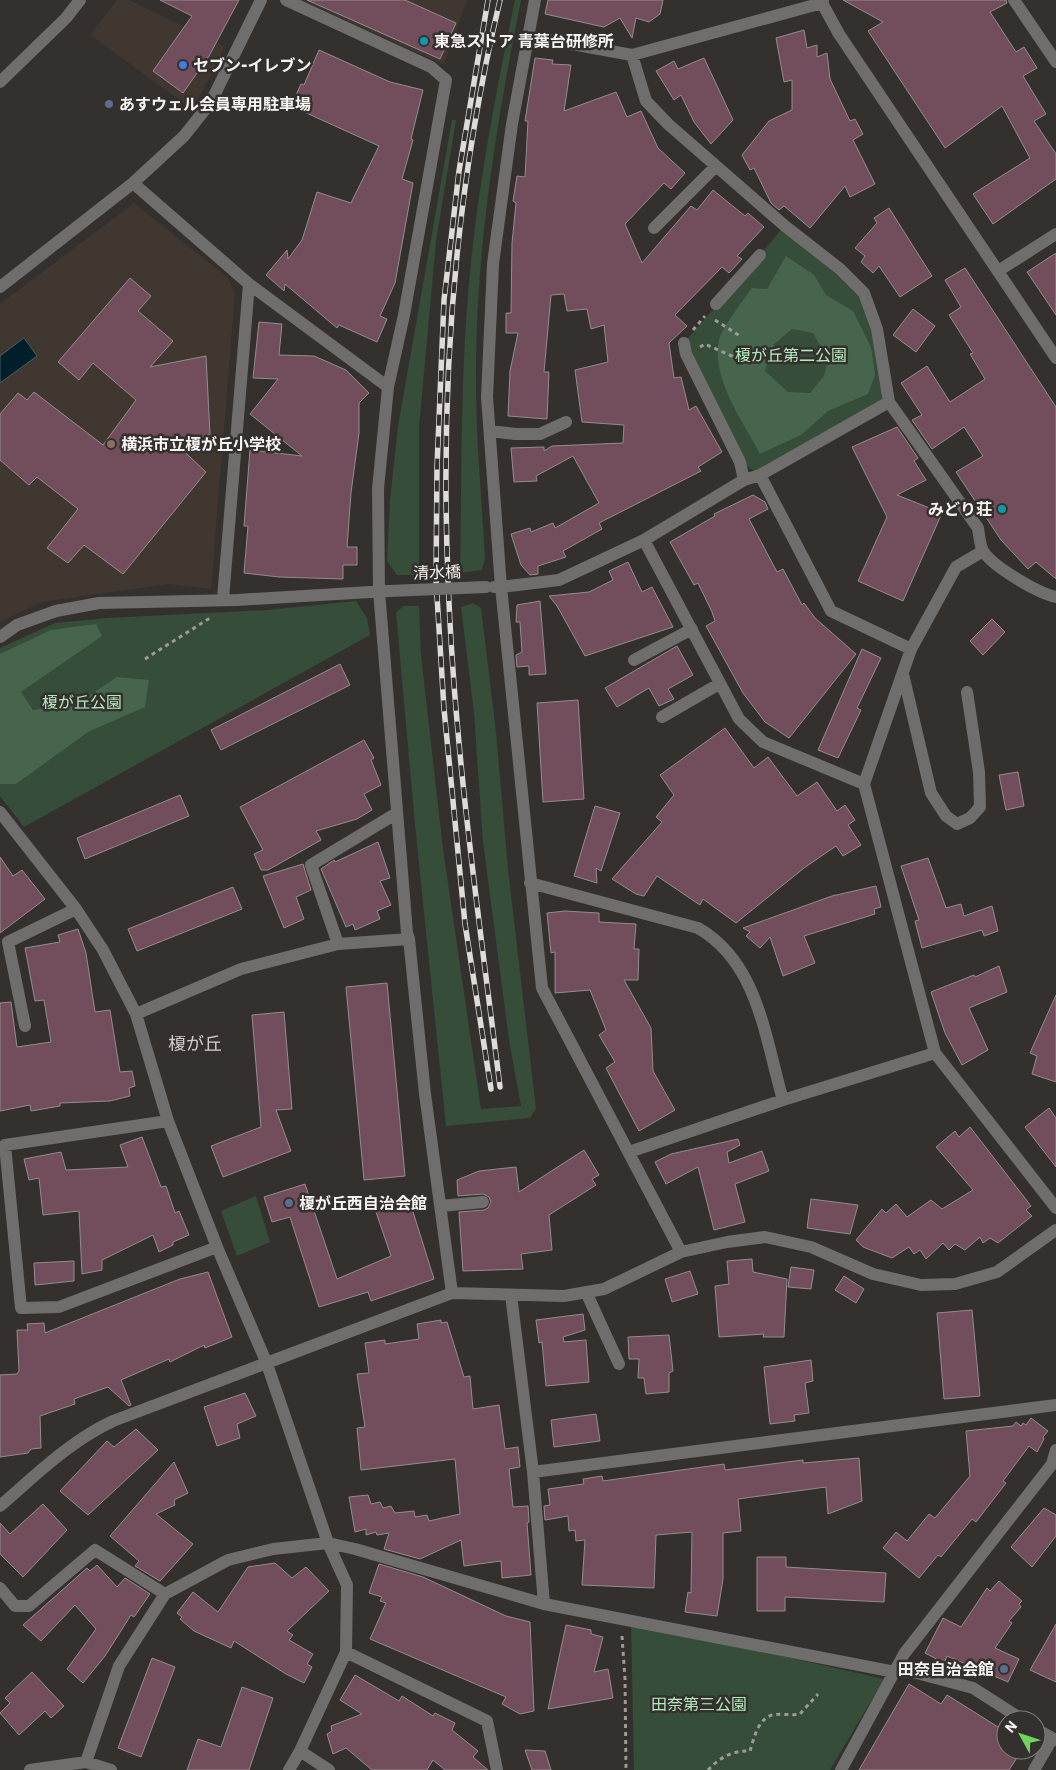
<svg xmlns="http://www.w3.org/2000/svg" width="1056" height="1770" font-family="'IBM Plex Sans','Noto Sans JP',sans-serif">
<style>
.built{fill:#403731}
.green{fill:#354d39}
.forest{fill:#47654d;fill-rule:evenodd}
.water{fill:#011e2b;stroke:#4b5e67}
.building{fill:#724e5c;stroke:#938d8f}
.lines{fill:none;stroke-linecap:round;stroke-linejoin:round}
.path{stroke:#9d9a98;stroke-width:3;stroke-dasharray:4 4;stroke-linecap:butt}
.minor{stroke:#706e6d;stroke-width:12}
.rail-casing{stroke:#dfdbda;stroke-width:5.5}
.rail{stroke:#34302e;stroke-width:4;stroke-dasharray:11;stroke-linecap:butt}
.minor-bridge{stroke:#706e6d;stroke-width:12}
.culture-dot{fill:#0f9aa8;stroke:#34302e;stroke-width:2}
.shop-dot{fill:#3f7fe0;stroke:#34302e;stroke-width:2}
.service-dot{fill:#5c6f8a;stroke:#34302e;stroke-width:2}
.education-dot{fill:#8d6e63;stroke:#34302e;stroke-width:2}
.labels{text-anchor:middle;stroke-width:5;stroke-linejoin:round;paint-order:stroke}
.poi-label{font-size:16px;font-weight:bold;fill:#f7f4f3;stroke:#34302e;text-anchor:start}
.park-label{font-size:16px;fill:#b4ebbe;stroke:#34302e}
.street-label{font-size:16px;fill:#f7f4f3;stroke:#34302e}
.neighbourhood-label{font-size:18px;fill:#d2cdca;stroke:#34302e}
</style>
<rect width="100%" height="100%" fill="#34302e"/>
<path class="built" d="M 117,0 L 129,0 L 224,46 L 220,59 L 192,109 L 90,35 Z
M 302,0 L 467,0 L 444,65 Z
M 134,203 L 227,277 L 235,293 L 211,589 L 169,584 L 42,602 L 0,622 L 0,304 Z"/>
<path class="green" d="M 515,0 L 521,0 C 496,125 475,254 476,382 C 476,441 482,501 485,559 L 482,570 L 460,573 C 462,469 460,365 471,262 C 480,174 497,87 515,0 Z
M 452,120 L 456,120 L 436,241 L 419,428 L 419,575 L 397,575 L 387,561 L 390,500 L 398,426 Z
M 781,230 L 864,293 L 889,402 L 760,475 L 740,462 L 684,343 Z
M 356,601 L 367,618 L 370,635 L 24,827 L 0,796 L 0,648 L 55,623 L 107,618 L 267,610 Z
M 473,603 L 481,608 L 496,732 L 508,869 L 536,1109 L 530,1118 L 446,1126 L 415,825 L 396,612 L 404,606 L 419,606 L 421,655 L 443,849 L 481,1109 L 521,1106 L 509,1040 L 483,842 L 474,713 L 461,607 Z
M 256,1196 L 270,1242 L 237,1256 L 221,1211 Z
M 631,1622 L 884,1679 L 830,1770 L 634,1770 Z"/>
<path class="forest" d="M 786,256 L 814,275 L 826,295 L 853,311 L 871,347 L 875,375 L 868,394 L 828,411 L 801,435 L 760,454 C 743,421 711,379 719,340 C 721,329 745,298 752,288 L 767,289 ZM 792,329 L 813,333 L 828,360 L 824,376 L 810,393 L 788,392 L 765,371 L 774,344 Z
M 96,624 L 102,636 L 21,692 L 33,710 L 75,705 L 117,677 L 149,680 L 145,707 L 88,732 L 16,784 L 0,784 L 0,654 L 51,630 Z"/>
<path class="water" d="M 24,338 L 37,356 L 0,383 L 0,356 Z"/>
<path class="building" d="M 160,0 L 239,0 L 209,56 L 183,93 L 153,71 L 192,16 Z
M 307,0 L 405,0 L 456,23 L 440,59 Z
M 548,0 L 663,0 L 660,14 L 649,22 L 636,18 L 632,38 L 620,18 L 604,27 L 545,14 Z
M 843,0 L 1006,0 L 1007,3 L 990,12 L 1016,52 L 1024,47 L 1037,68 L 1023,76 L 1046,114 L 1034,121 L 1056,154 L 1056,179 L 993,224 L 973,194 L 1030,158 L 1002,106 L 945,148 L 868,31 L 883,22 Z
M 804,30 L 807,48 L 817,45 L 817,57 L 827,53 L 830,79 L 850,121 L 855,119 L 863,134 L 853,140 L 875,184 L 850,197 L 845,186 L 810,228 L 784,206 L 779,210 L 771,203 L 754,168 L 750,170 L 742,155 L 769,121 L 792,110 L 792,80 L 784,82 L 776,38 Z
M 319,50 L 390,82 L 423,90 L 411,139 L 413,140 L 402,179 L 413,183 L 395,283 L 380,316 L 387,319 L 377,342 L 339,325 L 337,328 L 285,284 L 284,291 L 266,275 L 287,250 L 288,259 L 302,240 L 317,192 L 351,203 L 379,146 L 291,106 L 301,84 L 304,85 Z
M 535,58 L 553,60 L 552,64 L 571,65 L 564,111 L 616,92 L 627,117 L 641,111 L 658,148 L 685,173 L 671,189 L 664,183 L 625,224 L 642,263 L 691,206 L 697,210 L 713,190 L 745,216 L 748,213 L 764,227 L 737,256 L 742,259 L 729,273 L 722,267 L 675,315 L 687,326 L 669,343 L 674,378 L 681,377 L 689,410 L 696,406 L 722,452 L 698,467 L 701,471 L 599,523 L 602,529 L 563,551 L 566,557 L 538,566 L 538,574 L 530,575 L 521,565 L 511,534 L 530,528 L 531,532 L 553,523 L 555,528 L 599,503 L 573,456 L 536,476 L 537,481 L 514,482 L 511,448 L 544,447 L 544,451 L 552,446 L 623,443 L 624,425 L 582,422 L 575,370 L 608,362 L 604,325 L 591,329 L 587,309 L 567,311 L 564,294 L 551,295 L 544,372 L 549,372 L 547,419 L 508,416 L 510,371 L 518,333 L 506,333 L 506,313 L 511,313 L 512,243 L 516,203 L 513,201 L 517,176 L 525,177 L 528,121 L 525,121 Z
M 704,58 L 733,120 L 711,144 L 694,122 L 681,95 L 674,100 L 656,71 L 674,61 L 678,69 Z
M 889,208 L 932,276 L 900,297 L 879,266 L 873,273 L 861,262 L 865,256 L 855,248 L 877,223 L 874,218 Z
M 1056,253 L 1056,315 L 1027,272 Z
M 965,268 L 1056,407 L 1056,579 L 1036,562 L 1028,569 L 1001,540 L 956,472 L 983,456 L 964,427 L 932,449 L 912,420 L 922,415 L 901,383 L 927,366 L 950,402 L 985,379 L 970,354 L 973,353 L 949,315 L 961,307 L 945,280 Z
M 130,278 L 151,296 L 138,311 L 173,341 L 150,367 L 206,356 L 210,435 L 174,442 L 206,472 L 123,574 L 84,545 L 68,563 L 47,548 L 78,509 L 37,477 L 29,485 L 0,460 L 0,414 L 18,393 L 27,400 L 34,392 L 103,445 L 136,400 L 93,363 L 79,380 L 58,362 Z
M 913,309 L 935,326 L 916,352 L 893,335 Z
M 259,322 L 282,324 L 279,355 L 314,356 L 346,370 L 369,393 L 359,403 L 359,433 L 351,493 L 347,547 L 357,547 L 357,565 L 343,565 L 343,579 L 279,577 L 244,573 L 248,526 L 244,526 L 250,450 L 302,456 L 250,414 L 278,379 L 253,378 Z
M 897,427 L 918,458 L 914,461 L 926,480 L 897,495 L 942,513 L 903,601 L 858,581 L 887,517 L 852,447 Z
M 753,495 L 765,502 L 768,509 L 749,519 L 777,572 L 783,569 L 802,605 L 804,603 L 815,618 L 856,654 L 789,738 L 765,722 L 743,693 L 706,626 L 715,621 L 712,612 L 698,583 L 694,585 L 670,542 L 715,516 L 714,514 Z
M 628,562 L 642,592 L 652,587 L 673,627 L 585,656 L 557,606 L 549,596 L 589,592 L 613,580 L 609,571 Z
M 540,601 L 546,674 L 529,675 L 529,666 L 517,667 L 516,655 L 522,652 L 520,622 L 516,622 L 517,605 Z
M 992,619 L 1005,632 L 983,655 L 970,641 Z
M 677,646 L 693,675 L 668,689 L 674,699 L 659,706 L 649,688 L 617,707 L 605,688 Z
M 862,649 L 881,658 L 857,708 L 861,710 L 838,758 L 818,750 Z
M 340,664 L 350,685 L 221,750 L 211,730 Z
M 578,700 L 584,799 L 543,802 L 537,703 Z
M 725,728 L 754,768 L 768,757 L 797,796 L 817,782 L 837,811 L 845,805 L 855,820 L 848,825 L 861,845 L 843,856 L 836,846 L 804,868 L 736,923 L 703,899 L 700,905 L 657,876 L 644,896 L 636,894 L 612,879 L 662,822 L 656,817 L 674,795 L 660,775 Z
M 364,740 L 374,758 L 371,760 L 381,785 L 364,794 L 372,810 L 357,819 L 316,831 L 321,840 L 268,870 L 261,870 L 254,854 L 263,850 L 240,807 Z
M 1018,772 L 1024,806 L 1006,810 L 999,775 Z
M 180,795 L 189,816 L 85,859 L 77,838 Z
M 595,806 L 620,813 L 601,871 L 596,868 L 597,883 L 574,876 Z
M 378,842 L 390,878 L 380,881 L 391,905 L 377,911 L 380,919 L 355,930 L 353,924 L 346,927 L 321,869 L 334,860 L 335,862 Z
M 0,857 L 13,876 L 22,870 L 45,899 L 0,933 Z
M 928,858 L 946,908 L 961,904 L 964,916 L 992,906 L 998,931 L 984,936 L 982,930 L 922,948 L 915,921 L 919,920 L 901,866 Z
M 303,864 L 311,890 L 296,897 L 304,919 L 284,928 L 263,876 Z
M 876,886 L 881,907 L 874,909 L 875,914 L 804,936 L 815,963 L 783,976 L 770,937 L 760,948 L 746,936 L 750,932 L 743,928 L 832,896 Z
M 233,887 L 242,909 L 137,951 L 128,929 Z
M 565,911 L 599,913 L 599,922 L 636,924 L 634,949 L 639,949 L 638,980 L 624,980 L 651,1028 L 653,1071 L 675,1110 L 639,1131 L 606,1068 L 615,1062 L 599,1035 L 606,1030 L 590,990 L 555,993 L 555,952 L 551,953 L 547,913 Z
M 78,929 L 86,953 L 95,1012 L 110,1010 L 120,1072 L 132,1071 L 135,1086 L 129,1088 L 130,1096 L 110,1101 L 60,1103 L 60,1106 L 31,1111 L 30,1105 L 0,1111 L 0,1003 L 11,1002 L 17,1047 L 51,1042 L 44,1000 L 35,1001 L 25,948 L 60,942 L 58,935 Z
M 999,966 L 1007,992 L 969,1008 L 988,1050 L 962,1065 L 945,1033 L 931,992 L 974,975 L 975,977 Z
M 387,983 L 405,1176 L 364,1180 L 346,987 Z
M 1056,995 L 1056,1082 L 1032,1074 L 1037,1056 L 1030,1053 Z
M 284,1012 L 292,1109 L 276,1110 L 291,1151 L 223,1177 L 211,1146 L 261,1127 L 252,1015 Z
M 1049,1108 L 1056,1118 L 1056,1167 L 1025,1127 Z
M 970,1127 L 1031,1206 L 1026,1210 L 1032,1216 L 998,1243 L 990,1238 L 983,1243 L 980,1237 L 965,1250 L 955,1244 L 949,1250 L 943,1243 L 926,1259 L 920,1250 L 914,1254 L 909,1247 L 892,1258 L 863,1247 L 856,1240 L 882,1209 L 886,1213 L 896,1204 L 907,1217 L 931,1200 L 942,1209 L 973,1190 L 936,1147 L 955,1131 L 959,1137 Z
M 142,1137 L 161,1187 L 166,1186 L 175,1213 L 179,1211 L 189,1235 L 173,1242 L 173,1245 L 159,1252 L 153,1235 L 102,1260 L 102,1270 L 82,1274 L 79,1211 L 43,1215 L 39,1178 L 29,1180 L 24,1159 L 61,1152 L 66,1170 L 128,1167 L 120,1145 Z
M 738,1139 L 740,1145 L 727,1152 L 729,1163 L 762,1151 L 769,1171 L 735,1184 L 745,1222 L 714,1230 L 698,1167 L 666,1184 L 655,1162 L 671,1154 Z
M 584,1150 L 599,1175 L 592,1179 L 596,1185 L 549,1215 L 552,1250 L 521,1254 L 523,1269 L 463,1271 L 459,1212 L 484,1210 L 488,1208 L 491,1202 L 489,1197 L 483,1194 L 458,1196 L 457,1180 L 479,1171 L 516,1167 L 519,1192 Z
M 305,1184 L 337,1279 L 391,1256 L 376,1212 L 409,1199 L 434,1279 L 371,1301 L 368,1292 L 319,1307 L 290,1217 L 272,1222 L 264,1197 Z
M 811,1199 L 858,1205 L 850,1234 L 807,1228 Z
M 752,1259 L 753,1272 L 787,1279 L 784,1337 L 763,1337 L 764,1334 L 719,1337 L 715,1286 L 729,1284 L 727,1261 Z
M 74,1261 L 74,1281 L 35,1285 L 34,1263 Z
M 791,1267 L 814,1270 L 811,1289 L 788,1287 Z
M 690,1271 L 698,1294 L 672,1302 L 665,1279 Z
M 208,1272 L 232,1337 L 205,1348 L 204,1345 L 170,1362 L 169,1359 L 121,1380 L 131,1405 L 129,1406 L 108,1387 L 74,1399 L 75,1404 L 40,1416 L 41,1448 L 31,1449 L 28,1453 L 0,1457 L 0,1375 L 17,1374 L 19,1371 L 17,1330 L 28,1330 L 27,1324 L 44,1323 L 45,1333 L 180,1279 Z
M 844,1276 L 864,1289 L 856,1303 L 835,1290 Z
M 972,1310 L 980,1396 L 944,1399 L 937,1313 Z
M 583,1314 L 585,1330 L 563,1337 L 564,1342 L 586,1340 L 589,1382 L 546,1386 L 542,1342 L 539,1343 L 536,1320 Z
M 441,1320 L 441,1323 L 447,1322 L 464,1377 L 470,1376 L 473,1409 L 499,1405 L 505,1449 L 518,1447 L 520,1467 L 509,1469 L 513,1507 L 528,1506 L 529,1522 L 527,1523 L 531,1575 L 502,1578 L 501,1561 L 464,1566 L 461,1540 L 420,1559 L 384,1549 L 389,1533 L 377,1535 L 376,1532 L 366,1535 L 366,1529 L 355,1532 L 349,1497 L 368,1495 L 371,1504 L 380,1502 L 383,1508 L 391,1506 L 395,1513 L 414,1511 L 415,1517 L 427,1515 L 429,1521 L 460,1514 L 455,1459 L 361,1470 L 357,1428 L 365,1427 L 357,1374 L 369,1373 L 365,1343 L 385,1340 L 385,1344 L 419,1339 L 417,1324 Z
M 669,1335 L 673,1371 L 669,1373 L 669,1392 L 646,1394 L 644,1378 L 638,1378 L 639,1359 L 629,1359 L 628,1337 Z
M 811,1360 L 813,1381 L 805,1383 L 809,1413 L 794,1415 L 795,1421 L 770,1424 L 764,1367 Z
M 245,1393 L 256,1416 L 237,1424 L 240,1438 L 217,1446 L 204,1407 Z
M 596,1414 L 600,1441 L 554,1447 L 551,1420 Z
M 1031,1418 L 1048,1431 L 1043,1437 L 1044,1439 L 1037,1452 L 1029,1446 L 1003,1481 L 1006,1483 L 976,1522 L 972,1519 L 941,1557 L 938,1555 L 919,1578 L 883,1548 L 896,1532 L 907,1541 L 929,1514 L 935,1518 L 970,1476 L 966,1431 L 1013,1426 L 1016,1422 L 1021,1426 L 1023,1423 L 1026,1425 Z
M 136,1429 L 158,1450 L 88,1515 L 60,1491 L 107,1441 L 114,1447 Z
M 859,1458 L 862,1501 L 828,1514 L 826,1487 L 738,1499 L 741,1531 L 723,1533 L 723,1579 L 717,1616 L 685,1612 L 688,1592 L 691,1593 L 692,1532 L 656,1535 L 654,1588 L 582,1585 L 585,1540 L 576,1541 L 575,1530 L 569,1531 L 568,1516 L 545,1520 L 544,1506 L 550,1505 L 548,1489 L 584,1484 L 583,1479 L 602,1476 L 603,1481 L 724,1464 L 725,1470 L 803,1460 L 803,1463 Z
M 174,1462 L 188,1493 L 174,1500 L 175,1505 L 156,1514 L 193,1544 L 160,1581 L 135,1566 L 139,1561 L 110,1536 Z
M 43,1504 L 67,1530 L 23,1577 L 0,1554 L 0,1523 L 10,1534 Z
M 1044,1508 L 1056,1515 L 1056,1536 L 1032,1567 L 1011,1547 Z
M 757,1557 L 786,1557 L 786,1567 L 886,1573 L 884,1602 L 785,1597 L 785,1611 L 757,1611 Z
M 275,1563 L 292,1578 L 306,1567 L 329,1591 L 287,1631 L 293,1635 L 289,1640 L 313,1654 L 307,1664 L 312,1667 L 304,1683 L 286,1674 L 234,1641 L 231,1648 L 194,1631 L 180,1619 L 182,1617 L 177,1613 L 193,1592 L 218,1612 L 248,1567 Z
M 379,1564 L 423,1577 L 506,1616 L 530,1622 L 534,1711 L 520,1714 L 502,1704 L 506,1697 L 370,1639 L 386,1603 L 380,1601 L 382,1597 L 369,1593 Z
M 97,1565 L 117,1587 L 125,1578 L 150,1594 L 134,1617 L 131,1615 L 105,1656 L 83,1683 L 67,1669 L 96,1629 L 75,1605 L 41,1641 L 23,1625 L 87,1568 L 90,1571 Z
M 999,1581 L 1022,1601 L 1019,1604 L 1021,1607 L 1009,1621 L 1012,1623 L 995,1648 L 1019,1659 L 1008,1682 L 947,1656 L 944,1663 L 925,1653 L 943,1618 L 961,1627 L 987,1588 L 990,1591 Z
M 1056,1624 L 1056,1682 L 1030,1670 Z
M 566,1625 L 591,1630 L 591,1634 L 603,1637 L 594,1672 L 608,1669 L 613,1698 L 548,1709 Z
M 152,1658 L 175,1667 L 141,1757 L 118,1748 Z
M 32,1672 L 64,1706 L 51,1718 L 45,1711 L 19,1735 L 0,1713 L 10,1703 L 5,1698 Z
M 355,1675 L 399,1701 L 402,1696 L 433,1716 L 435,1713 L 455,1723 L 452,1730 L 478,1751 L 473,1757 L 488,1770 L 445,1770 L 433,1760 L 427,1770 L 372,1770 L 346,1748 L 333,1754 L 327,1734 L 332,1731 L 331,1726 L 362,1714 L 340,1700 Z
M 909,1684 L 941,1704 L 947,1695 L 1006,1732 L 1006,1750 L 1022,1750 L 1009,1770 L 859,1770 Z
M 242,1687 L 273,1698 L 249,1770 L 187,1770 L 198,1739 L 221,1747 Z
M 525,1750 L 545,1751 L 551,1770 L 532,1770 Z"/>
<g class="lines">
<path class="path" d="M 715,320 L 740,336
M 693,330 L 705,316
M 700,347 L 705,344 L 734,357
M 145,659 L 210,618
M 622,1636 L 625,1679 L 626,1770
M 708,1770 C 719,1758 733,1750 750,1751 C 754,1738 758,1719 772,1715 C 780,1713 792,1716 800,1714 L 818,1694"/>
<path class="minor" d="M 286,0 L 431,67 L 446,80 L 404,315 L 388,387 L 378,489 L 379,591 L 407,933 L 409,939 L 425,1094 L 452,1293
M 823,0 L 822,3 L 839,34 L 1056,358
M 1014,0 L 1056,62
M 822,3 L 632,55 L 646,101 L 668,124 L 785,226 L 840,269 L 864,293 L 877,329 L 889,402 L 978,528 C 979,534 980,546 983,551 C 993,567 1038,593 1056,597
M 528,36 L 632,55
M 0,82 L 66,18 L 80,0
M 133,183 L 249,284 L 388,387
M 654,228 L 716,166
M 998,271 L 1056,234
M 0,287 L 133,183 L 184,136 L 211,102 L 261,0
M 716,304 L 760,255
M 684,343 L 686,354 L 740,462 L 744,480
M 490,431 L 515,434 L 540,434 L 566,422
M 760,475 L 831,611 L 911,649
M 644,540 L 739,719 L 763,742 L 864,784
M 494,587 L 501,587 L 487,397 L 493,264 L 512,124 L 535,0
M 223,599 L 249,284
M 0,637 L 17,625 L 56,611 L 99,603 L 237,600 L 387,591
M 634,660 L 692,629
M 903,674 L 931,793 L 946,816 L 957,824 L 970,818 L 980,807 L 979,772 L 967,692
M 662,717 L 719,684
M 0,812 L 76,909 L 103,950 L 136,1014 L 168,1121 L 217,1247 L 267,1364 L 328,1543 L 347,1585 L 346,1652 L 300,1751 L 289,1770
M 530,883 L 698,928 C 758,962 765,1038 783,1100 L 629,1152
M 338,944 L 311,865 L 397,813
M 136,1014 L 241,969 L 338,944 L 409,939
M 25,1026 L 8,942 L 76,909
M 935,1053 L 864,784 L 911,649 L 956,567 L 983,551
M 783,1100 L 935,1053 L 1056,1208
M 168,1121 L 5,1145 L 21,1308 L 59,1307 L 217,1247
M 441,1206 L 483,1202
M 681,1252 L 542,988 L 501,587 L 559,580 L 644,540 L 744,480 L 760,475 L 889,402
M 586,1292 L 619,1364
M 511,1295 L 533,1472 L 544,1604
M 533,1472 L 1056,1405
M 0,1506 C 36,1475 70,1441 113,1421 L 452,1293 L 564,1296 L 604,1289 L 681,1252 L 727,1242 L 765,1237 L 811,1247 L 873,1274 L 921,1285 L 955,1284 L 997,1272 L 1056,1230
M 0,1588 L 15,1606 L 29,1606 L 95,1550 L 165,1594
M 346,1652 L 487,1721 L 497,1770
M 1036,1729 L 1056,1740
M 300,1751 L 329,1770
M 86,1762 L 119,1666 L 165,1594 L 228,1560 L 273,1549 L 328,1543 L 355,1549 L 544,1604 L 895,1672 L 909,1671 L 973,1688 L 1023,1720
M 30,1770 L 86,1762 L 111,1770
M 841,1770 L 904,1654 L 1052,1464 L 1056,1450
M 1034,1770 L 1052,1739"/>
<g class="rail-casing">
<path id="rail" d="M 488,0 L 459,171 L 444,300 L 437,467 L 436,580 L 444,709 L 465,924 L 491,1089
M 500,0 C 455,188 440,385 448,578 C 454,749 479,918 500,1087"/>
</g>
<use href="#rail" class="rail"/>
<path class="minor-bridge" d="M 389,591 L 486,587"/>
</g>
<g class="culture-dot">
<circle cx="424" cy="41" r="5"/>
<circle cx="1002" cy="509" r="5"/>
</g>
<circle class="shop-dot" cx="183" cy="65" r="5"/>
<g class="service-dot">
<circle cx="109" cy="104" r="5"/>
<circle cx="289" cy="1203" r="5"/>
<circle cx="1004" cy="1669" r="5"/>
</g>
<circle class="education-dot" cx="111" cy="444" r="5"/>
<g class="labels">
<g class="poi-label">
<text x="434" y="47">東急ストア 青葉台研修所</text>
<text x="193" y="71">セブン-イレブン</text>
<text x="119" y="110">あすウェル会員専用駐車場</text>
<text x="121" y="450">横浜市立榎が丘小学校</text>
<text x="992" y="515" text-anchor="end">みどり荘</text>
<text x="299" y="1209">榎が丘西自治会館</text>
<text x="994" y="1675" text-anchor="end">田奈自治会館</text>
</g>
<g class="park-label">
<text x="791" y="361">榎が丘第二公園</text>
<text x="82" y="708">榎が丘公園</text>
<text x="699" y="1710">田奈第三公園</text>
</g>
<g class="street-label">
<text transform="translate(437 572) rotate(-2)" y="6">清水橋</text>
</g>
<g class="neighbourhood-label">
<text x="195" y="1050">榎が丘</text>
</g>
</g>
<g transform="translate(1021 1735) rotate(310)"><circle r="24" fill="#34302e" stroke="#827e7d"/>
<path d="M0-4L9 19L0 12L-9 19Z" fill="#71d25e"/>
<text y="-8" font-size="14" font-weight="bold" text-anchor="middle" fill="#f7f4f3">N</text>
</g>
</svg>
